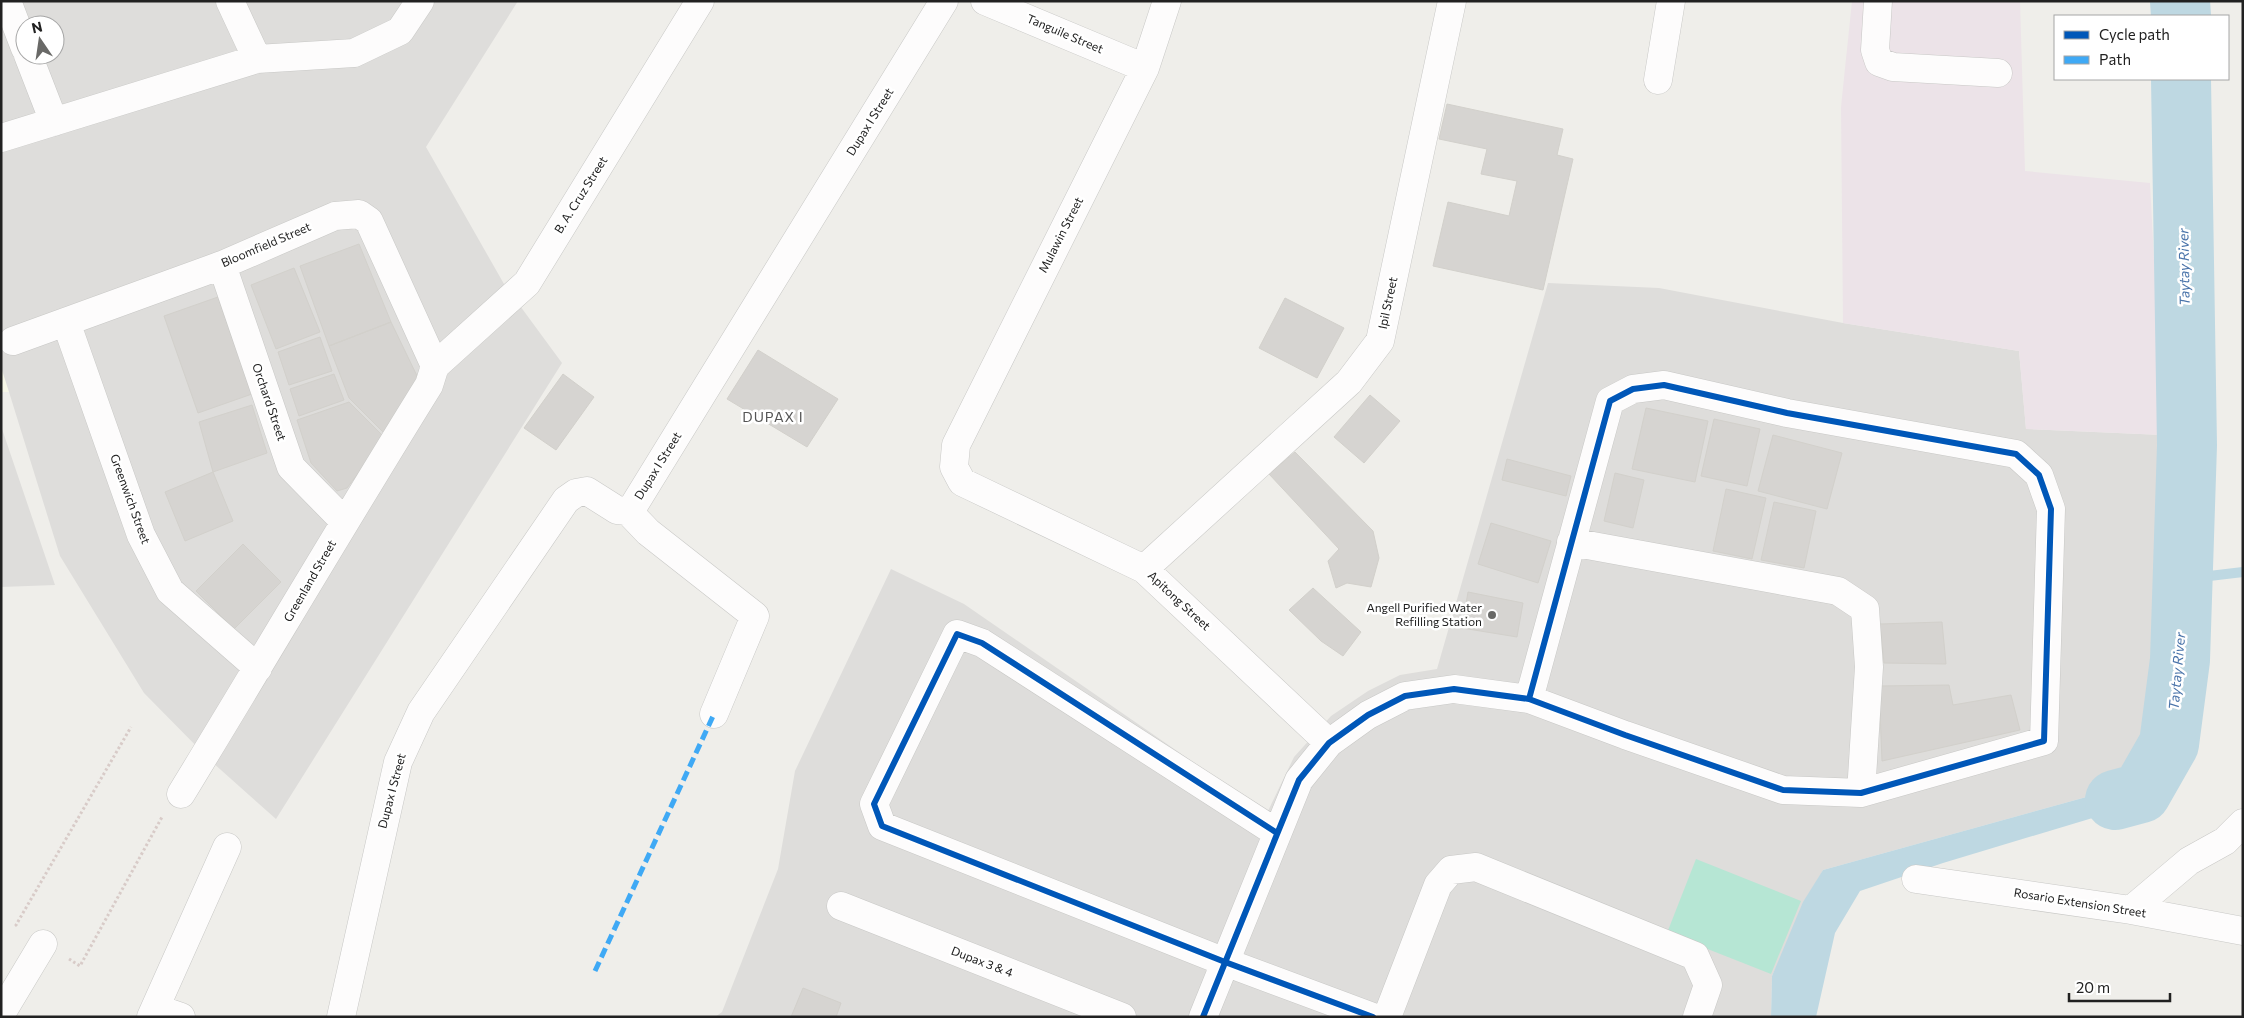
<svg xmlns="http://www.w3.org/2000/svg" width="2244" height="1018" font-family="Commissioner,sans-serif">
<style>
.residential{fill:#dedddb;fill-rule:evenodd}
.industrial{fill:#ece3e8}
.education{fill:#f7f7e7}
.pitch{fill:#b6e6d4}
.water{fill:#bed8e2}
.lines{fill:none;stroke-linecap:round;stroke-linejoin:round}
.stream{stroke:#bed8e2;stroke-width:10}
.river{stroke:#bed8e2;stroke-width:60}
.building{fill:#d6d4d1;stroke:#d2d0cb}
.minor-casing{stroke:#c8c8c6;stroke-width:29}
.path{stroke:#d8cbc8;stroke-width:3;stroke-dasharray:2.5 2.5;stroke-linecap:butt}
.minor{stroke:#fdfcfc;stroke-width:28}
.quiet{stroke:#3fa9f5;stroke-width:5;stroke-dasharray:10 5;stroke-linecap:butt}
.cycleway-casing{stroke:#fff;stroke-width:9}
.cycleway{stroke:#0057b8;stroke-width:6}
.poi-dot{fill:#696967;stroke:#fff;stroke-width:2}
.labels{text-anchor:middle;stroke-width:5;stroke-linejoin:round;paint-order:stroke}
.street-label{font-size:12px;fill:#212121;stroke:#fff}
.poi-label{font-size:12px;fill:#212121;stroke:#fff;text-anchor:end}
.water-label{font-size:14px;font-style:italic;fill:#4a74aa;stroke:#fff}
.neighbourhood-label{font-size:14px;letter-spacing:1px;fill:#545454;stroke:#fff}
</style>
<rect width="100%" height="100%" fill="#efeeea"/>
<path class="residential" d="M 1,1 L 518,1 L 426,147 L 504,284 L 562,363 L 276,819 L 212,762 L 144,693 L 60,556 L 9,392 L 1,392 ZM 25,25 L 55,25 L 55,55 L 25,55 Z
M 1548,283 L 1659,288 L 1843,323 L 2019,351 L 2026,429 L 2163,435 L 2155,736 L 2145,770 L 2119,788 L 1823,870 L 1772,976 L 1771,1017 L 715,1017 L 722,1012 L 778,869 L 795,771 L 891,569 L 964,604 L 1267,813 L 1294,757 L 1331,716 L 1368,691 L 1400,675 L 1437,669 Z
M 1,426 L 55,585 L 1,587 Z"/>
<path class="industrial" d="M 1852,1 L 2020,1 L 2025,171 L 2150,183 L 2163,435 L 2026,429 L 2019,351 L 1843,323 L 1841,107 Z"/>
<path class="education" d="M 1,367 L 9,392 L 1,392 Z"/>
<path class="pitch" d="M 1696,859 L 1801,901 L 1771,974 L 1667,933 Z"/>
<path class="water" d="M 2169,744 L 2162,771 L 2139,804 L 1943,863 L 1860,891 L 1835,933 L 1816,1017 L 1771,1017 L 1772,976 L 1803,902 L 1823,870 L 2119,788 L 2147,773 Z"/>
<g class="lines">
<path class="stream" d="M 2184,579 L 2243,572"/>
<path class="river" d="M 2180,1 L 2181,16
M 2115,800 L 2141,793 L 2169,744 L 2180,660 L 2187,445 L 2181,79"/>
</g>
<path class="building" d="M 1447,104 L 1563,129 L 1557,155 L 1573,159 L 1543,290 L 1433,266 L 1448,202 L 1509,216 L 1517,181 L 1481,174 L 1487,149 L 1439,139 Z
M 359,244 L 391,322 L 329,346 L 300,266 Z
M 294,268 L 320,332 L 276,349 L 251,285 Z
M 218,297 L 252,394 L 198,413 L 164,316 Z
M 1285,298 L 1344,328 L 1317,378 L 1259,348 Z
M 391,322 L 419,380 L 384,433 L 349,398 L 329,346 Z
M 320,337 L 332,371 L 289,385 L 278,352 Z
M 758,350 L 838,399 L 807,447 L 727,399 Z
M 334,374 L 344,400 L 299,416 L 290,389 Z
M 563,374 L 594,397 L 556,450 L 524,428 Z
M 1370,395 L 1400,421 L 1364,463 L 1334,437 Z
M 349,402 L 385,438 L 347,488 L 337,491 L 311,463 L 297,420 Z
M 252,405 L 267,453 L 213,472 L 199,422 Z
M 1646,408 L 1708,421 L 1695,482 L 1632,469 Z
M 1714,419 L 1760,429 L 1747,486 L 1701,476 Z
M 1773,435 L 1842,453 L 1827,509 L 1758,491 Z
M 1295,452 L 1373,531 L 1379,558 L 1371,587 L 1347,583 L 1336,588 L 1328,561 L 1339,549 L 1269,474 Z
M 1507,459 L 1571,476 L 1566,496 L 1502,480 Z
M 213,472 L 233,521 L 185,541 L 165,492 Z
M 1615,473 L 1644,480 L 1633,528 L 1604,521 Z
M 1726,489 L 1766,498 L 1752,559 L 1713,551 Z
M 1774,502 L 1816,511 L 1804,568 L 1761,560 Z
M 1491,523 L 1551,541 L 1538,583 L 1478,564 Z
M 243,544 L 281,582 L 234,629 L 196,591 Z
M 1313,588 L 1361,632 L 1343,656 L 1321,641 L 1289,610 Z
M 1468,592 L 1523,603 L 1517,637 L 1462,628 Z
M 1942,622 L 1946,664 L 1884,663 L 1880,624 Z
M 1949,685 L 1953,705 L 2011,695 L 2020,730 L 1882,761 L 1879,686 Z
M 803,988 L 841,1003 L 836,1017 L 791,1017 Z"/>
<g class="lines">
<g class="minor-casing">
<path id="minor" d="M 7,1 L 25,48
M 230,1 L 257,59
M 985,1 L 1145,68
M 1167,1 L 1145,68 L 956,445 L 954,467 L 962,482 L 1144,569 L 1329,743
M 1878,1 L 1875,50 L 1879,62 L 1893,67 L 1998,73
M 28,55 L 54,122
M 1658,80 L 1671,1
M 1,138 L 257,59 L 354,53 L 400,31 L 420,1
M 222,265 L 291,467 L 344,521
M 66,322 L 141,535 L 170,591 L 258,668
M 13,341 L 222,265 L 335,216 L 359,214 L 369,221 L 435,366
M 435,366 L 527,283 L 700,1
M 628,511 L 634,505 L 944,1
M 628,511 L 648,532 L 755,616 L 714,714
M 1571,542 L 1838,591 L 1865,609 L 1869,667 L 1861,793
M 1144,569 L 1349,382 L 1380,341 L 1452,1
M 181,794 C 264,658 345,520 429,385 L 435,366
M 1277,833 L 982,643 L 957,634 L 874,804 L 882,826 L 1225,962 L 1373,1017
M 1916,879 L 2131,910 L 2243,931
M 841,906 L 1122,1017
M 2131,910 L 2189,861 L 2225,841 L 2243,823
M 155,1008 L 181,1017
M 1,1014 L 43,944
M 151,1017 L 227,847
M 341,1017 L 398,762 L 421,712 L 566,500 L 576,493 L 587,491 L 617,510 L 628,511
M 1203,1017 L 1299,780 L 1329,743 L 1368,715 L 1405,696 L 1454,689 L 1529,699 L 1625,735 L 1783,790 L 1861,793 L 2044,741 L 2051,509 L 2039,475 L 2016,454 L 1787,413 L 1664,385 L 1633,389 L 1610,401 L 1529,699
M 1387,1017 L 1438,885 L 1451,870 L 1476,867 L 1695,956 L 1708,985 L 1697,1017"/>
</g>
<path class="path" d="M 17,926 L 16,925 L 131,727
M 69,959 L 80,966 L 162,817"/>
<use href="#minor" class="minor"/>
<path class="quiet" d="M 595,971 L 714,714"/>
<g class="cycleway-casing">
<path id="cycleway" d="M 1277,833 L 982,643 L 957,634 L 874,804 L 882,826 L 1225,962 L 1373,1017
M 1203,1017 L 1299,780 L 1329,743 L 1368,715 L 1405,696 L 1454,689 L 1529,699 L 1625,735 L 1783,790 L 1861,793 L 2044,741 L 2051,509 L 2039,475 L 2016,454 L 1787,413 L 1664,385 L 1633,389 L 1610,401 L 1529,699"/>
</g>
<use href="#cycleway" class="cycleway"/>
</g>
<circle class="poi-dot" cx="1492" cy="615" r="5"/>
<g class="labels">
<g class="street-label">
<text transform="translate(1065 34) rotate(23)" y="4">Tanguile Street</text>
<text transform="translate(870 122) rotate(-58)" y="4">Dupax I Street</text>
<text transform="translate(581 195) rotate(-58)" y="4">B. A. Cruz Street</text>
<text transform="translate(1061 235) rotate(-63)" y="4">Mulawin Street</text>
<text transform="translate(266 245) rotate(-23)" y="4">Bloomfield Street</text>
<text transform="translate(1388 303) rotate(-78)" y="4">Ipil Street</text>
<text transform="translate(269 402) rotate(71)" y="4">Orchard Street</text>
<text transform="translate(658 466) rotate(-58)" y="4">Dupax I Street</text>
<text transform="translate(130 499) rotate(70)" y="4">Greenwich Street</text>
<text transform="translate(310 581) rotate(-60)" y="4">Greenland Street</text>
<text transform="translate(1179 601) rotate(43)" y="4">Apitong Street</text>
<text transform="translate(392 791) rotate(-75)" y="4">Dupax I Street</text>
<text transform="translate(2080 903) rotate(9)" y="4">Rosario Extension Street</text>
<text transform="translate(982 962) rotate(21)" y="4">Dupax 3 &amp; 4</text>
</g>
<g class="poi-label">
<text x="1482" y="612">Angell Purified Water<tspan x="1482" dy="14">Refilling Station</tspan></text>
</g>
<g class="water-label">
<text transform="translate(2184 267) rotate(-91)" y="5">Taytay River</text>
<text transform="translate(2177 671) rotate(-85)" y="5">Taytay River</text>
</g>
<g class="neighbourhood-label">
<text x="773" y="422">DUPAX I</text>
</g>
</g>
<rect width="2244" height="1018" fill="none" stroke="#212121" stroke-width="5"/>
<rect x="2054" y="15" width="175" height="65" fill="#ffffff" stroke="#a6a6a6"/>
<rect x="2064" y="31" width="25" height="8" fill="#0057b8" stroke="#a6a6a6"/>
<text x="2099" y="40" font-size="15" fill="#212121">Cycle path</text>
<rect x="2064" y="56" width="25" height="8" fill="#3fa9f5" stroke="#a6a6a6"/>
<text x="2099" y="65" font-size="15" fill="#212121">Path</text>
<g transform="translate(40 40) rotate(347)"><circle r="24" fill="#ffffff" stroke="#a6a6a6"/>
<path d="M0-4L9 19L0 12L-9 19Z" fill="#696967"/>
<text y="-8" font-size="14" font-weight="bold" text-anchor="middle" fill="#212121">N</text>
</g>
<path d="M2069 993v8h101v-8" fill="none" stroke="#212121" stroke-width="2.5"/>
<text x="2076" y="993" font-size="15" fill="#212121" stroke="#ffffff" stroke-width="4" paint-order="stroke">20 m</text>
</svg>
